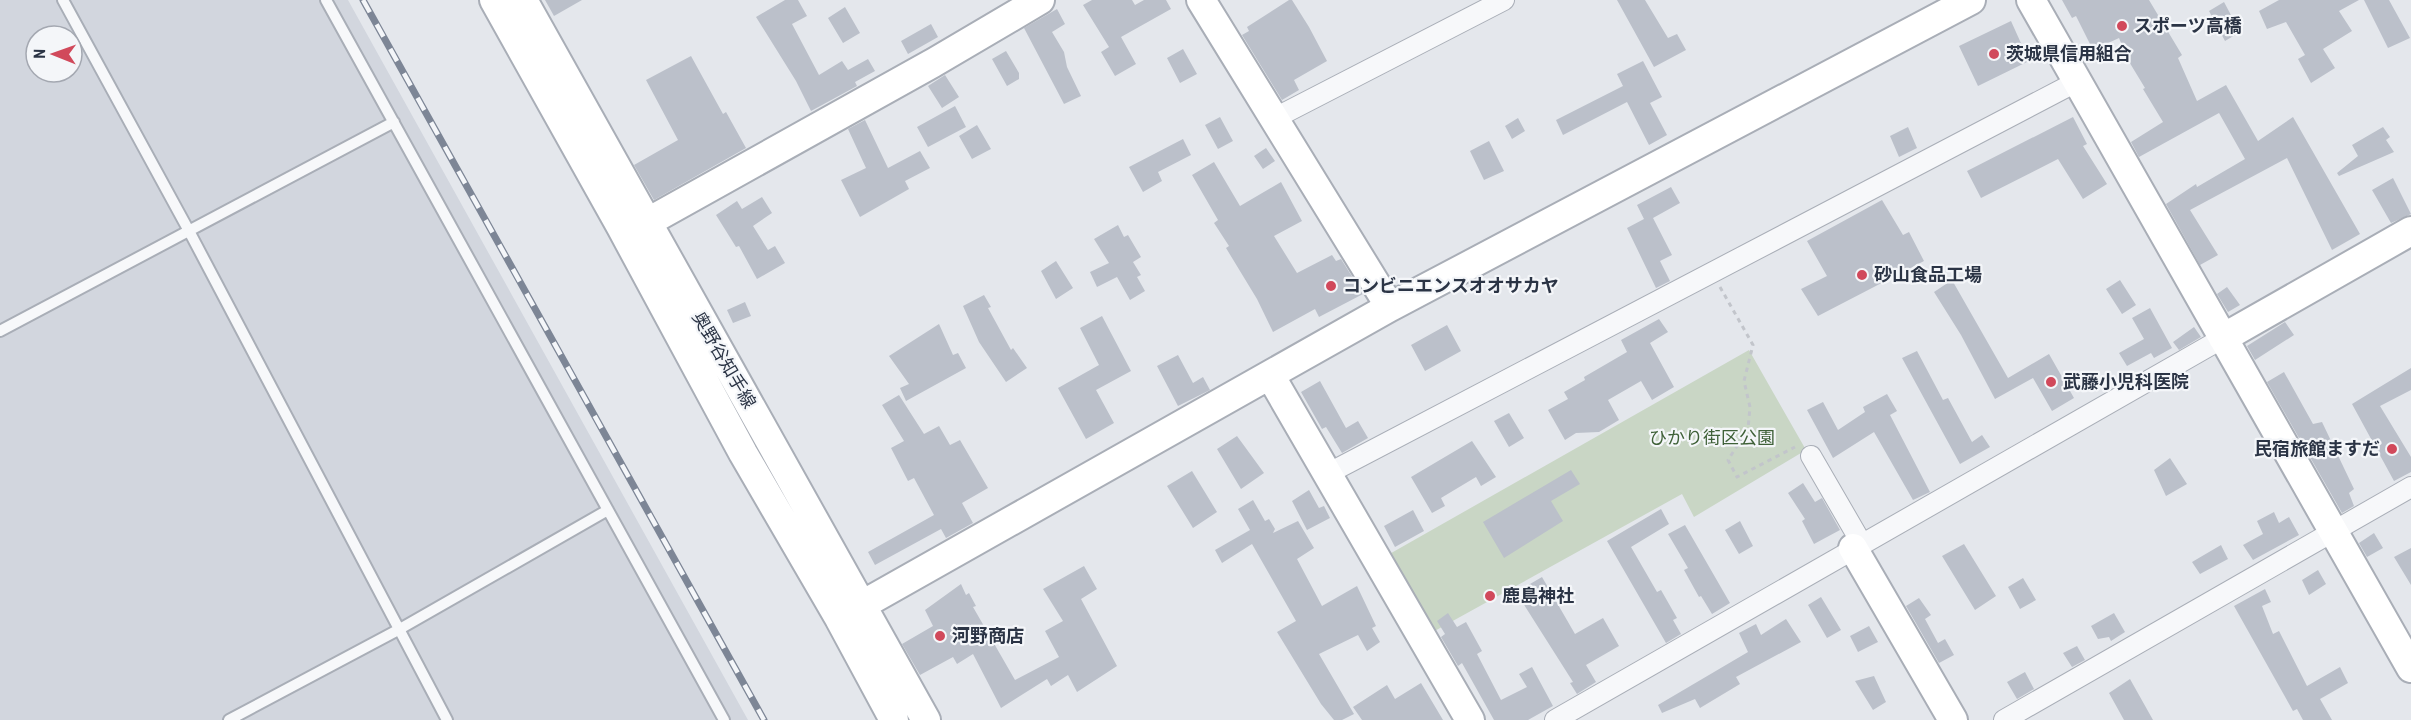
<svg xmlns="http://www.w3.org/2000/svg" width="2411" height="720" font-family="'Roboto Condensed','Noto Sans JP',sans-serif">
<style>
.built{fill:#d2d6de;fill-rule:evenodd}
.green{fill:#c9d6c5}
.building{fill:#bbc0ca}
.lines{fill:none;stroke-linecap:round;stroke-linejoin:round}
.lane-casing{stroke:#a9aeb7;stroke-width:14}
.street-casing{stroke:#a9aeb7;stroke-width:22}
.secondary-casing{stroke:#a9aeb7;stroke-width:32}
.path{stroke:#c2c5cb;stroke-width:3;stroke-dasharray:4.5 4.5;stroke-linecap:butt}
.lane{stroke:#f7f8fa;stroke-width:10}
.street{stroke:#f7f8fa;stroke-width:20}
.secondary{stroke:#fff;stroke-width:28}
.rail-casing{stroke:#7d8696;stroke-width:7}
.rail{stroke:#f4f6f9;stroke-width:4.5;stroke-dasharray:14;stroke-linecap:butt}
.poi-dot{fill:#d1495b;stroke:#f4f6f9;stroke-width:2}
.labels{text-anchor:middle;stroke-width:4.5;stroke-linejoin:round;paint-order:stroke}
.poi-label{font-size:18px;font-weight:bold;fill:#2b3445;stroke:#f4f6f9;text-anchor:start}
.street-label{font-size:18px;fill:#2b3445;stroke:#f4f6f9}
.park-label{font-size:18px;fill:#3f6138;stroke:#f4f6f9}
</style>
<rect width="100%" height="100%" fill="#e4e7ec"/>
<path class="built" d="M 0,0 L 348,0 L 748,720 L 0,720 ZM 36,36 L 72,36 L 72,72 L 36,72 Z"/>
<path class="green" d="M 1749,350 L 1806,450 L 1694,517 L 1682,494 L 1431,633 L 1386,556 Z"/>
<path class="building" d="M 545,0 L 582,0 L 554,16 Z
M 785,0 L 798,0 L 807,16 L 792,24 L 819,75 L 842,61 L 848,70 L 868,59 L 875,71 L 855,82 L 857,86 L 811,111 L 796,81 L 756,17 Z
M 1092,0 L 1132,0 L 1135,5 L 1144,0 L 1166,0 L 1171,9 L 1121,37 L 1136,64 L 1115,76 L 1101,52 L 1109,47 L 1083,5 Z
M 1289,0 L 1292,0 L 1309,27 L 1327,61 L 1294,80 L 1299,90 L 1282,100 L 1242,35 L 1249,31 L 1247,27 Z
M 1617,0 L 1645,0 L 1668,38 L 1677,34 L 1686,50 L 1654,67 Z
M 2062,0 L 2149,0 L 2182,55 L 2178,58 L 2197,101 L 2226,85 L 2258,141 L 2293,117 L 2360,234 L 2332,250 L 2287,158 L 2190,210 L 2218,255 L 2200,265 L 2166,204 L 2196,184 L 2197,187 L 2245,159 L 2219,113 L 2139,157 L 2131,142 L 2163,122 L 2143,89 L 2145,88 L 2128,60 L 2119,38 L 2093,50 L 2076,16 L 2072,18 Z
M 2279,0 L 2359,0 L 2339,11 L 2352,31 L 2323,49 L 2335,68 L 2311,83 L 2298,59 L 2305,55 L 2286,22 L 2267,29 L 2259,11 Z
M 2364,0 L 2389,0 L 2410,38 L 2388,48 Z
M 2224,2 L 2240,32 L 2225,41 L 2209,11 Z
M 845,7 L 860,33 L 843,43 L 828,18 Z
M 1057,9 L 1065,24 L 1052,32 L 1064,52 L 1067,67 L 1081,96 L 1064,104 L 1024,28 Z
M 2011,21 L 2029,61 L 1978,86 L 1959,46 Z
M 931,24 L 938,37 L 908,54 L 901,41 Z
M 1183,49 L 1197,74 L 1180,83 L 1167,58 Z
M 1006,51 L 1019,73 L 1019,79 L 1007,86 L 992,59 Z
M 691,56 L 723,114 L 726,112 L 746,148 L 654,200 L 634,165 L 678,140 L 646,80 Z
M 1643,61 L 1662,97 L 1650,103 L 1667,135 L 1649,145 L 1627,102 L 1563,135 L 1556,120 L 1623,86 L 1617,74 Z
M 945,75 L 959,97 L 942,108 L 928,86 Z
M 955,106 L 966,127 L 928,147 L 917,127 Z
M 1220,117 L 1233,141 L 1218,149 L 1205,125 Z
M 2073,117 L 2087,144 L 2083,146 L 2107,184 L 2083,199 L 2058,159 L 1981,198 L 1967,171 Z
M 1518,118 L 1525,131 L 1512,139 L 1505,126 Z
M 865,120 L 888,168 L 920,151 L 930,168 L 905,181 L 909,189 L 860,217 L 841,180 L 866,168 L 848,129 Z
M 977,125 L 991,149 L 972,159 L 959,136 Z
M 1908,127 L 1917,148 L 1899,157 L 1890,136 Z
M 2383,127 L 2390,137 L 2386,140 L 2394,152 L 2339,176 L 2337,173 L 2358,156 L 2352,145 Z
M 1183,139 L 1191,155 L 1158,172 L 1162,181 L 1143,192 L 1129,167 Z
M 1489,141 L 1504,171 L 1484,180 L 1470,151 Z
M 1266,148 L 1275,161 L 1263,169 L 1254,156 Z
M 1214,162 L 1240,206 L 1281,182 L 1302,221 L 1274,236 L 1297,273 L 1332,255 L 1336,261 L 1341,259 L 1363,294 L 1319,317 L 1315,309 L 1273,332 L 1257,299 L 1226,248 L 1229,246 L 1214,223 L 1218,220 L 1192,175 Z
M 2393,178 L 2411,214 L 2391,223 L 2372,190 Z
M 1671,187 L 1680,203 L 1653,218 L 1672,255 L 1660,261 L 1670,281 L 1656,288 L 1627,228 L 1644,219 L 1637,205 Z
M 762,197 L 772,213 L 753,226 L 768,250 L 775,246 L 785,263 L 757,279 L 739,246 L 736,247 L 716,215 L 737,201 L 742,209 Z
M 1882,200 L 1903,235 L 1909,232 L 1924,261 L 1818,316 L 1801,289 L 1827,276 L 1807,241 Z
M 1118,225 L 1124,237 L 1128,235 L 1141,257 L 1133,262 L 1141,275 L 1137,277 L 1145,291 L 1130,300 L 1117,277 L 1097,287 L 1090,272 L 1109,263 L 1094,239 Z
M 1056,261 L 1073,288 L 1056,299 L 1041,271 Z
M 1952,280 L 2008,378 L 2049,354 L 2074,398 L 2052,411 L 2033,378 L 1995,399 L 1961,335 L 1934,292 Z
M 2120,280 L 2136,305 L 2122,314 L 2106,289 Z
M 2227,287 L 2240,305 L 2228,312 L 2217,294 Z
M 984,295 L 991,307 L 988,308 L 1011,350 L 1013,348 L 1027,368 L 1006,382 L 979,342 L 963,306 Z
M 745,302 L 751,316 L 733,323 L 727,310 Z
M 2150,308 L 2172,348 L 2154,358 L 2151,353 L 2127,366 L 2119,353 L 2144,339 L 2132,318 Z
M 1102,316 L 1131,371 L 1096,390 L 1114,423 L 1086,439 L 1058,388 L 1099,365 L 1080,328 Z
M 1659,319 L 1668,332 L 1650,343 L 1674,387 L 1652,400 L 1641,381 L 1608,400 L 1619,420 L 1599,432 L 1576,433 L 1565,440 L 1548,410 L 1568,399 L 1564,392 L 1585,380 L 1584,377 L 1627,352 L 1621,340 Z
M 2285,322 L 2294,335 L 2255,360 L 2247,346 Z
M 939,324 L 953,355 L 958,353 L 966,368 L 906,401 L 900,388 L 909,384 L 889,356 Z
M 1447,325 L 1461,351 L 1425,371 L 1411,345 Z
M 2194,327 L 2201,337 L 2179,350 L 2173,342 Z
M 1917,351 L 1943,400 L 1948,398 L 1972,442 L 1982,435 L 1990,447 L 1960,464 L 1902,358 Z
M 1178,355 L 1193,383 L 1203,377 L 1210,390 L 1178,406 L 1157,366 Z
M 2411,368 L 2411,390 L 2380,406 L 2411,457 L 2411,472 L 2394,481 L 2352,404 Z
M 2284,372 L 2313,424 L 2322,422 L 2354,489 L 2349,493 L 2354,506 L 2342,513 L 2267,382 Z
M 1320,381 L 1346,428 L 1358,421 L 1368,438 L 1342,453 L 1326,427 L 1322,429 L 1301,392 Z
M 1887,394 L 1897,411 L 1890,415 L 1930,492 L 1913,500 L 1874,432 L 1833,458 L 1807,410 L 1823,402 L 1838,430 L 1865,412 L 1863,407 Z
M 899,395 L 924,434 L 939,426 L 950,445 L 960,440 L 988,488 L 962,503 L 973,523 L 946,538 L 941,529 L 875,565 L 868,552 L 934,515 L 914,478 L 908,481 L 891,448 L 904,441 L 882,405 Z
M 1509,413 L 1524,438 L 1509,447 L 1494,421 Z
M 1237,436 L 1264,473 L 1241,489 L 1217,449 Z
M 1472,441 L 1496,477 L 1481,486 L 1476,477 L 1441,498 L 1445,506 L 1432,513 L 1411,477 Z
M 2170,458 L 2187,484 L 2166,496 L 2154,470 Z
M 1571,470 L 1580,484 L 1551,501 L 1563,521 L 1504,558 L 1483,522 Z
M 1192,471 L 1217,512 L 1193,528 L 1167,486 Z
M 1803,483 L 1815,502 L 1822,498 L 1840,530 L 1814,544 L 1802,521 L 1805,519 L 1788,493 Z
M 1309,490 L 1319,508 L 1324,506 L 1330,518 L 1307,530 L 1292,501 Z
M 1253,500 L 1265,521 L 1269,519 L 1275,529 L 1273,533 L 1298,521 L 1314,548 L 1297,559 L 1322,606 L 1357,586 L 1376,626 L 1372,628 L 1380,642 L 1367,651 L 1358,635 L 1319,654 L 1354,714 L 1342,720 L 1334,720 L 1321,704 L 1277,632 L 1296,621 L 1252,544 L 1222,563 L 1215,550 L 1250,530 L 1238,509 Z
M 1661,509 L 1669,524 L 1631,547 L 1657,592 L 1661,590 L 1677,618 L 1673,620 L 1681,634 L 1666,643 L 1607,541 Z
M 1413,510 L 1424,531 L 1395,547 L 1384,526 Z
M 2274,512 L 2279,523 L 2289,517 L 2299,535 L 2253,560 L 2243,545 L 2263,534 L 2257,521 Z
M 1740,521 L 1753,546 L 1739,554 L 1725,530 Z
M 1685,525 L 1730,603 L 1712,614 L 1701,596 L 1699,597 L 1684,570 L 1688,568 L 1668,534 Z
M 2374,533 L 2383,548 L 2367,557 L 2359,543 Z
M 1964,544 L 1996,596 L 1975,610 L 1942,556 Z
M 2221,545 L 2228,559 L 2200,574 L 2192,562 Z
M 2411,548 L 2411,585 L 2394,557 Z
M 1084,566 L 1097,589 L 1081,599 L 1117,666 L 1077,692 L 1068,675 L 1051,686 L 1047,679 L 1001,708 L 973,654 L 957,664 L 953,657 L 920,675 L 902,644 L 933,626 L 925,610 L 961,584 L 966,595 L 969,593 L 976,606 L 973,607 L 1015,680 L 1059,657 L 1045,631 L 1063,621 L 1043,589 Z
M 2318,570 L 2326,584 L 2309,595 L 2302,580 Z
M 1542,577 L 1575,634 L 1603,618 L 1619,646 L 1586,665 L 1596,682 L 1577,694 L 1570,683 L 1573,682 L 1516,592 Z
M 2023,578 L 2036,600 L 2020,609 L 2008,587 Z
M 2265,589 L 2271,602 L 2262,606 L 2273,634 L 2279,631 L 2307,686 L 2340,667 L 2348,683 L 2320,699 L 2332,720 L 2303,720 L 2297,709 L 2293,711 L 2234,606 Z
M 1821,597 L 1841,630 L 1827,638 L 1808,605 Z
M 1919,598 L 1931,615 L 1925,619 L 1938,643 L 1945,639 L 1954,655 L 1939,663 L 1906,606 Z
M 1448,613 L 1457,627 L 1466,622 L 1482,651 L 1477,654 L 1501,700 L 1527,687 L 1519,674 L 1532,667 L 1553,706 L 1528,720 L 1494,720 L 1462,663 L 1458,666 L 1441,637 L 1445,634 L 1437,621 Z
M 2114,613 L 2125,632 L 2111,641 L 2109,637 L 2098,639 L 2091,626 Z
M 1786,619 L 1801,642 L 1736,677 L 1740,684 L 1700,708 L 1695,699 L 1662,713 L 1658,705 L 1748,652 L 1739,633 L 1756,624 L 1761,635 Z
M 1869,626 L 1878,642 L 1858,652 L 1850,636 Z
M 2077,646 L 2085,660 L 2072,667 L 2063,653 Z
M 2025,672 L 2034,689 L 2017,699 L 2007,682 Z
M 1874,676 L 1886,702 L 1873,710 L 1855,681 Z
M 2130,679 L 2153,720 L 2124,720 L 2109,693 Z
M 1421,683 L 1443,720 L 1362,720 L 1353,707 L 1387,685 L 1395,699 Z"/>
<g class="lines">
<g class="lane-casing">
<path id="lane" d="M 63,0 L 189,231 L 447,720
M 326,0 L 724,720
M 0,331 L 394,122
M 229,720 L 398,630 L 608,510"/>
</g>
<g class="street-casing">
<path id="street" d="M 1273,119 L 1504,0
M 1811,456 L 1862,544
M 1329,473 L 2078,81
M 1555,720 L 2223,338
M 2004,720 L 2411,487"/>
</g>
<g class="secondary-casing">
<path id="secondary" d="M 494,0 L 621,227 L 743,453 L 839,618 L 894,720
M 523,0 L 926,720
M 1201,0 L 1390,307
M 2031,0 L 2411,668
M 646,223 L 933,63 L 1040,0
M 2223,338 L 2411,231
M 1270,375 L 1470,720
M 1853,548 L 1953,720
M 839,618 L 1390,307 L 1971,0"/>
</g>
<path class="path" d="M 1720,287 L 1753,345 L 1744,381 L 1750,407 L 1748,429 L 1728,460 L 1737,477 L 1795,447"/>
<use href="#lane" class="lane"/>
<use href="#street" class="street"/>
<use href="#secondary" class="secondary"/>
<g class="rail-casing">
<path id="rail" d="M 363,0 L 764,720"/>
</g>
<use href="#rail" class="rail"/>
</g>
<g class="poi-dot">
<circle cx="2122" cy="26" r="6"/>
<circle cx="1994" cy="54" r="6"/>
<circle cx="1862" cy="275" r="6"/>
<circle cx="1331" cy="286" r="6"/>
<circle cx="2051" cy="382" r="6"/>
<circle cx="2392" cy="449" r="6"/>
<circle cx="1490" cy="596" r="6"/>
<circle cx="940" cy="636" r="6"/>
</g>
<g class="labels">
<g class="poi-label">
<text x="2134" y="32">スポーツ高橋</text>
<text x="2006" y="60">茨城県信用組合</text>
<text x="1874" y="281">砂山食品工場</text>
<text x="1343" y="292">コンビニエンスオオサカヤ</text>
<text x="2063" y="388">武藤小児科医院</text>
<text x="2380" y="455" text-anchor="end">民宿旅館ますだ</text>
<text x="1502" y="602">鹿島神社</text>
<text x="952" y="642">河野商店</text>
</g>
<g class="street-label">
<text transform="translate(724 360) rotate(60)" y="6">奥野谷知手線</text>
</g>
<g class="park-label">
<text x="1712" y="444">ひかり街区公園</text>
</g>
</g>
<g transform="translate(54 54) rotate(271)"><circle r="28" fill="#f4f6f9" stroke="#a4a8b1" stroke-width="1.5"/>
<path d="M0-4.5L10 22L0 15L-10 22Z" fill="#d1495b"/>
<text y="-9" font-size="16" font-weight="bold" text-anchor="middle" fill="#2b3445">N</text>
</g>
</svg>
